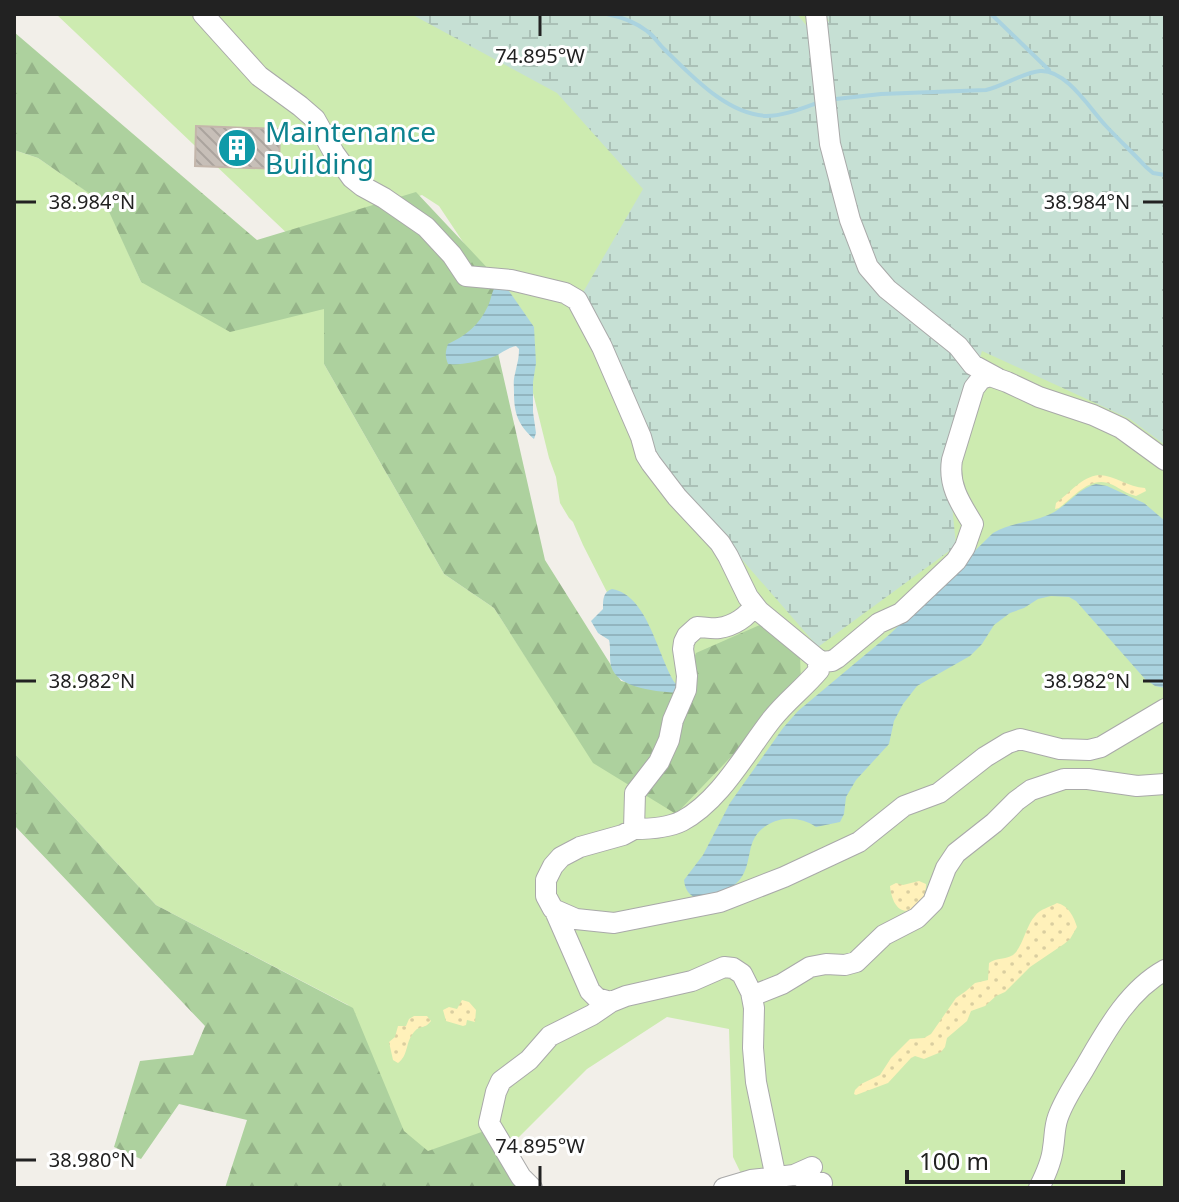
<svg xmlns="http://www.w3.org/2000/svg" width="1179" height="1202" font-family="'Noto Sans',sans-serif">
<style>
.grass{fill:#cdebb0}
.forest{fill:url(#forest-firs)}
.wetland{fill:url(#wetland-marsh)}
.sand{fill:url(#sand-dots)}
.water{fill:url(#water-rules)}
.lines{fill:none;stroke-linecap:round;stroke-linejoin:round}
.stream{stroke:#aad3df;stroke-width:4}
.building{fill:url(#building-back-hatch);stroke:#c4b6ab;stroke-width:2}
.minor-casing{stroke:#a9a9a9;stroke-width:22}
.minor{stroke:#fff;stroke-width:20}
.ticks{fill:none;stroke:#222;stroke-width:3}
.labels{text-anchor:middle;stroke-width:6;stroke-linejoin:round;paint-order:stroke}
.culture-label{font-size:28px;fill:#0d838f;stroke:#fff;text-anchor:start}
.ticks-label{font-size:20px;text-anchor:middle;fill:#222;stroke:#fff;stroke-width:6;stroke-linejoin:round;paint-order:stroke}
</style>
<defs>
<pattern id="forest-firs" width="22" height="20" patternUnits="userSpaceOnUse" patternTransform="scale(2)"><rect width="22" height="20" fill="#add19e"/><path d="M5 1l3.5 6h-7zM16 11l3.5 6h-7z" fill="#95b388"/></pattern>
<pattern id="wetland-marsh" width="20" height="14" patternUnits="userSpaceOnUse" patternTransform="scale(2)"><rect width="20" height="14" fill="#c6e0d4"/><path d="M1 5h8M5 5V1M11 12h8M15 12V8" fill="none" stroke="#aac0b6"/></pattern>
<pattern id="sand-dots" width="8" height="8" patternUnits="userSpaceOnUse" patternTransform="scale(2)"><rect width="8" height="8" fill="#fff1ba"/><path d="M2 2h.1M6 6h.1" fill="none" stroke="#dacea0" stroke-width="1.8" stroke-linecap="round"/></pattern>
<pattern id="water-rules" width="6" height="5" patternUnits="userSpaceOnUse" patternTransform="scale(2)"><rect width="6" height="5" fill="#aad3df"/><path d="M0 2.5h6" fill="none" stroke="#92b5bf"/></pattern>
<pattern id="building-back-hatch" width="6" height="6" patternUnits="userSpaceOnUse" patternTransform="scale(2)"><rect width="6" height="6" fill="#c7bfb8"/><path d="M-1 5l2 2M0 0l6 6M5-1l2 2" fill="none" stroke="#aba49e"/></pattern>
</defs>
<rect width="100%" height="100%" fill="#f2efe9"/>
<path class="grass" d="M 56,14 L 1165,14 L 1165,1188 L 748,1188 L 733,1157 L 729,1029 L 667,1017 L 587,1069 L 519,1137 L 424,1180 L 348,1005 L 156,905 L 14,753 L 14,150 L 38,158 L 107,205 L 141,282 L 324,308 L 324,364 L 444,574 L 494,608 L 578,738 L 643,663 L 583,545 L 573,522 L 569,518 L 560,503 L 556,477 L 549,458 L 515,320 L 439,206 L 422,195 L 292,238 Z"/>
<path class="forest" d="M 14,32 L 257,240 L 416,192 L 509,291 L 446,357 L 498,353 L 545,560 L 621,681 L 679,693 L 696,653 L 762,624 L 800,655 L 801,684 L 676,814 L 593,763 L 494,608 L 444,574 L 324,364 L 324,309 L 230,332 L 141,282 L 106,205 L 38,158 L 14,150 Z
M 14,753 L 156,905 L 353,1008 L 404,1131 L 428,1151 L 490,1129 L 526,1188 L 225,1188 L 247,1120 L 179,1104 L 141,1159 L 114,1147 L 140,1061 L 193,1055 L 205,1026 L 14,825 Z"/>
<path class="wetland" d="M 411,14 L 797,14 L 810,30 L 829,21 L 825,14 L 1165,14 L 1165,445 L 1130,419 L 982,351 L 948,462 L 956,546 L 818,647 L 658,463 L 582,294 L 643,189 L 557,93 Z"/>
<path class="sand" d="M 1099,475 C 1116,476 1128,487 1145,488 L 1146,491 L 1136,496 C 1127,494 1121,489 1113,485 C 1091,474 1075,496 1059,508 L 1055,509 L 1056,503 C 1070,493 1081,477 1099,475 Z
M 919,881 L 926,884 C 926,912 894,926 890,886 L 896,883 L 903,885 Z
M 1057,903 C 1068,905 1074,917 1077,927 L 1070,939 L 1064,944 L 1030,967 L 1005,992 L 996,996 L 985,1006 L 971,1011 L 967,1021 L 947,1038 L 945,1047 L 941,1052 L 924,1059 L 915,1056 L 911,1058 L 888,1083 L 856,1095 L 854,1094 L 855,1090 L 861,1084 L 880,1075 L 891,1058 L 910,1039 L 924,1038 L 931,1034 L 956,998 L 966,991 L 975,983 L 988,980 L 989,963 C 997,957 1005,960 1013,955 C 1023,947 1026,925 1035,916 C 1040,909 1050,907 1057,903 Z
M 462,1000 L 469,1002 L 476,1010 L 475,1022 L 467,1020 L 466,1025 L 463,1026 L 446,1021 L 443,1010 L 449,1007 L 457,1009 Z
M 414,1016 L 427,1016 L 431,1021 C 424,1030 421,1024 414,1032 C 405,1042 409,1055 398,1063 L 393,1060 L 389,1042 L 395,1037 L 398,1026 L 406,1026 L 409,1019 Z"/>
<path class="water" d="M 495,287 L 503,288 L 509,291 L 534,327 L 536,363 L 533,382 L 533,412 L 536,433 L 534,439 C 518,425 514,413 514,393 C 514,387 513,380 515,374 C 517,364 519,359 519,349 L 516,346 C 506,348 500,355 490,358 C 480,361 458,366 448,364 C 445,356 445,352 448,344 C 467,335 479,325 488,306 C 491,300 491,294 495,287 Z
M 1096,484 L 1107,486 L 1144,503 L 1165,521 L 1165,688 L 1155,686 L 1145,679 L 1076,601 L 1069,597 L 1051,596 L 1038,599 L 1024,608 L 1010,613 L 994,625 L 982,644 L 970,656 L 917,686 L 903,704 L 894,721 L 889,744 L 856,780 L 846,797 L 844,814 L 840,822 L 816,827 C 797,814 769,816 755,837 C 748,848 750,866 741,878 C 729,895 687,913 684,880 L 703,855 L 730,803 L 783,728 L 798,711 L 890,634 L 993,533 C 1011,522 1030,523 1048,515 C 1066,508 1078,488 1096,484 Z
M 612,589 C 648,595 658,657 675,683 L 682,686 L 680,693 C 660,692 617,689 611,666 C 609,657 611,648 609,640 L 598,633 L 591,621 L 603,609 C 603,599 603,592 612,589 Z"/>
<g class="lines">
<path class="stream" d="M 607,14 C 622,17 635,22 647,31 C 654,36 658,43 664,49 C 691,75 726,114 766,116 C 784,116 803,108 820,102
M 991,14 L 1049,70
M 836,99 L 881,94 L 986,90 C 1004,86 1024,72 1040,71 C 1066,69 1090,109 1106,126 C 1119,140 1133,153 1146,167 L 1153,173 L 1165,175"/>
</g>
<path class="building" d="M 196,126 L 280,129 L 279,169 L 195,166 Z"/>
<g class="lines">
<g class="minor-casing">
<path id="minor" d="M 203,14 L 259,76 L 300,106 L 315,119 L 334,153 L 352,178 L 362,186 L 384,198 L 426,227 L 452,255 L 466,276 L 511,280 L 565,293 L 577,300 L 602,347 L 641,437 L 646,455 L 651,463 L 677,497 L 720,543 L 728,556 L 748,597 L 759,611 L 821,662 L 832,661 L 837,658 L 879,623 L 901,613 L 956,561 L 965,547 L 973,524 C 960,503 948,485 952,460 L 974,388 L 981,379 L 990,376 L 1007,382 L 1039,397 L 1093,415 L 1121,428 L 1165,460
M 816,14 L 830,144 L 850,220 L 868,267 L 887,289 L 958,346 L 973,365 L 997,378
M 754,605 C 748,617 733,626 719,628 C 712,629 704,627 697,627 L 687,636 L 684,642 L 683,649 L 687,676 L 686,690 L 673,720 L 669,740 L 659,762 L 635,793 L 634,829 L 623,835 L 580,847 L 561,857 L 553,866 L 546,880 L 546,896 L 553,909 L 576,919 L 614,923 L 720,902 L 784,877 L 859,842 L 904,806 L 939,793 L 985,757 L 1008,743 L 1020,739 L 1060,749 L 1089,750 L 1101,747 L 1165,709
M 634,829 C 650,829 668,828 682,821 C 720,801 746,752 772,719 C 786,701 804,688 819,670 L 817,659
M 555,911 L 590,991 L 597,998 L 611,1002
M 751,992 L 757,994 L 782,984 L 810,967 L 826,964 L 845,965 L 856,962 L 884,935 L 917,918 L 933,902 L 946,868 L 956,853 L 994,823 L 1016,801 L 1031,790 L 1064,779 L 1088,779 L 1137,786 L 1165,784
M 796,1174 L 803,1178 L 822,1183
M 532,1188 L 521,1177 L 489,1123 L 496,1092 L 501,1081 L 529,1060 L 550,1036 L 592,1015 L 611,1002 L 626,996 L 692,981 L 724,967 L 733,968 L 742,974 L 751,992 L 754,1008 L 753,1048 L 756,1082 L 778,1188
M 724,1188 L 751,1180 L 794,1175 L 812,1167
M 1039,1188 C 1045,1176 1052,1161 1053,1148 C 1055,1137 1054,1128 1058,1117 C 1064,1100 1075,1084 1084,1069 C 1105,1033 1127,991 1165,970"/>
</g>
<use href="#minor" class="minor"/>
</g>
<path class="ticks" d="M 540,16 L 540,36M 16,202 L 36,202M 1143,202 L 1163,202M 16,681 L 36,681M 1143,681 L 1163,681M 16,1160 L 36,1160M 540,1166 L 540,1186"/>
<defs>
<g id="building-disc" transform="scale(2)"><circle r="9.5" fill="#0f9aa8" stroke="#fff"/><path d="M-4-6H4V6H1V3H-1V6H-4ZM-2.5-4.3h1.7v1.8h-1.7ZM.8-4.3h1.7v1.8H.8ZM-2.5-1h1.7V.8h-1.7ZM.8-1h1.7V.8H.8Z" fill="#fff"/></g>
</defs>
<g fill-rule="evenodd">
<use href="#building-disc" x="237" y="148"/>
</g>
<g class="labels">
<g class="culture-label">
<text x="265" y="142">Maintenance<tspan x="265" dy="32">Building</tspan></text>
</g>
</g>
<g class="ticks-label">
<text x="540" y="63">74.895°W</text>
<text x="92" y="209">38.984°N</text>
<text x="1087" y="209">38.984°N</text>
<text x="92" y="688">38.982°N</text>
<text x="1087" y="688">38.982°N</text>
<text x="540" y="1153">74.895°W</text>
<text x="92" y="1167">38.980°N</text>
</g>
<rect width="1179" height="1202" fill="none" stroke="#222222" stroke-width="32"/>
<path d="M907 1170v12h216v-12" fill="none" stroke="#222222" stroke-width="4"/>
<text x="919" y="1170" font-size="24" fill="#222222" stroke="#ffffff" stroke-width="6" paint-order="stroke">100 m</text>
</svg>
